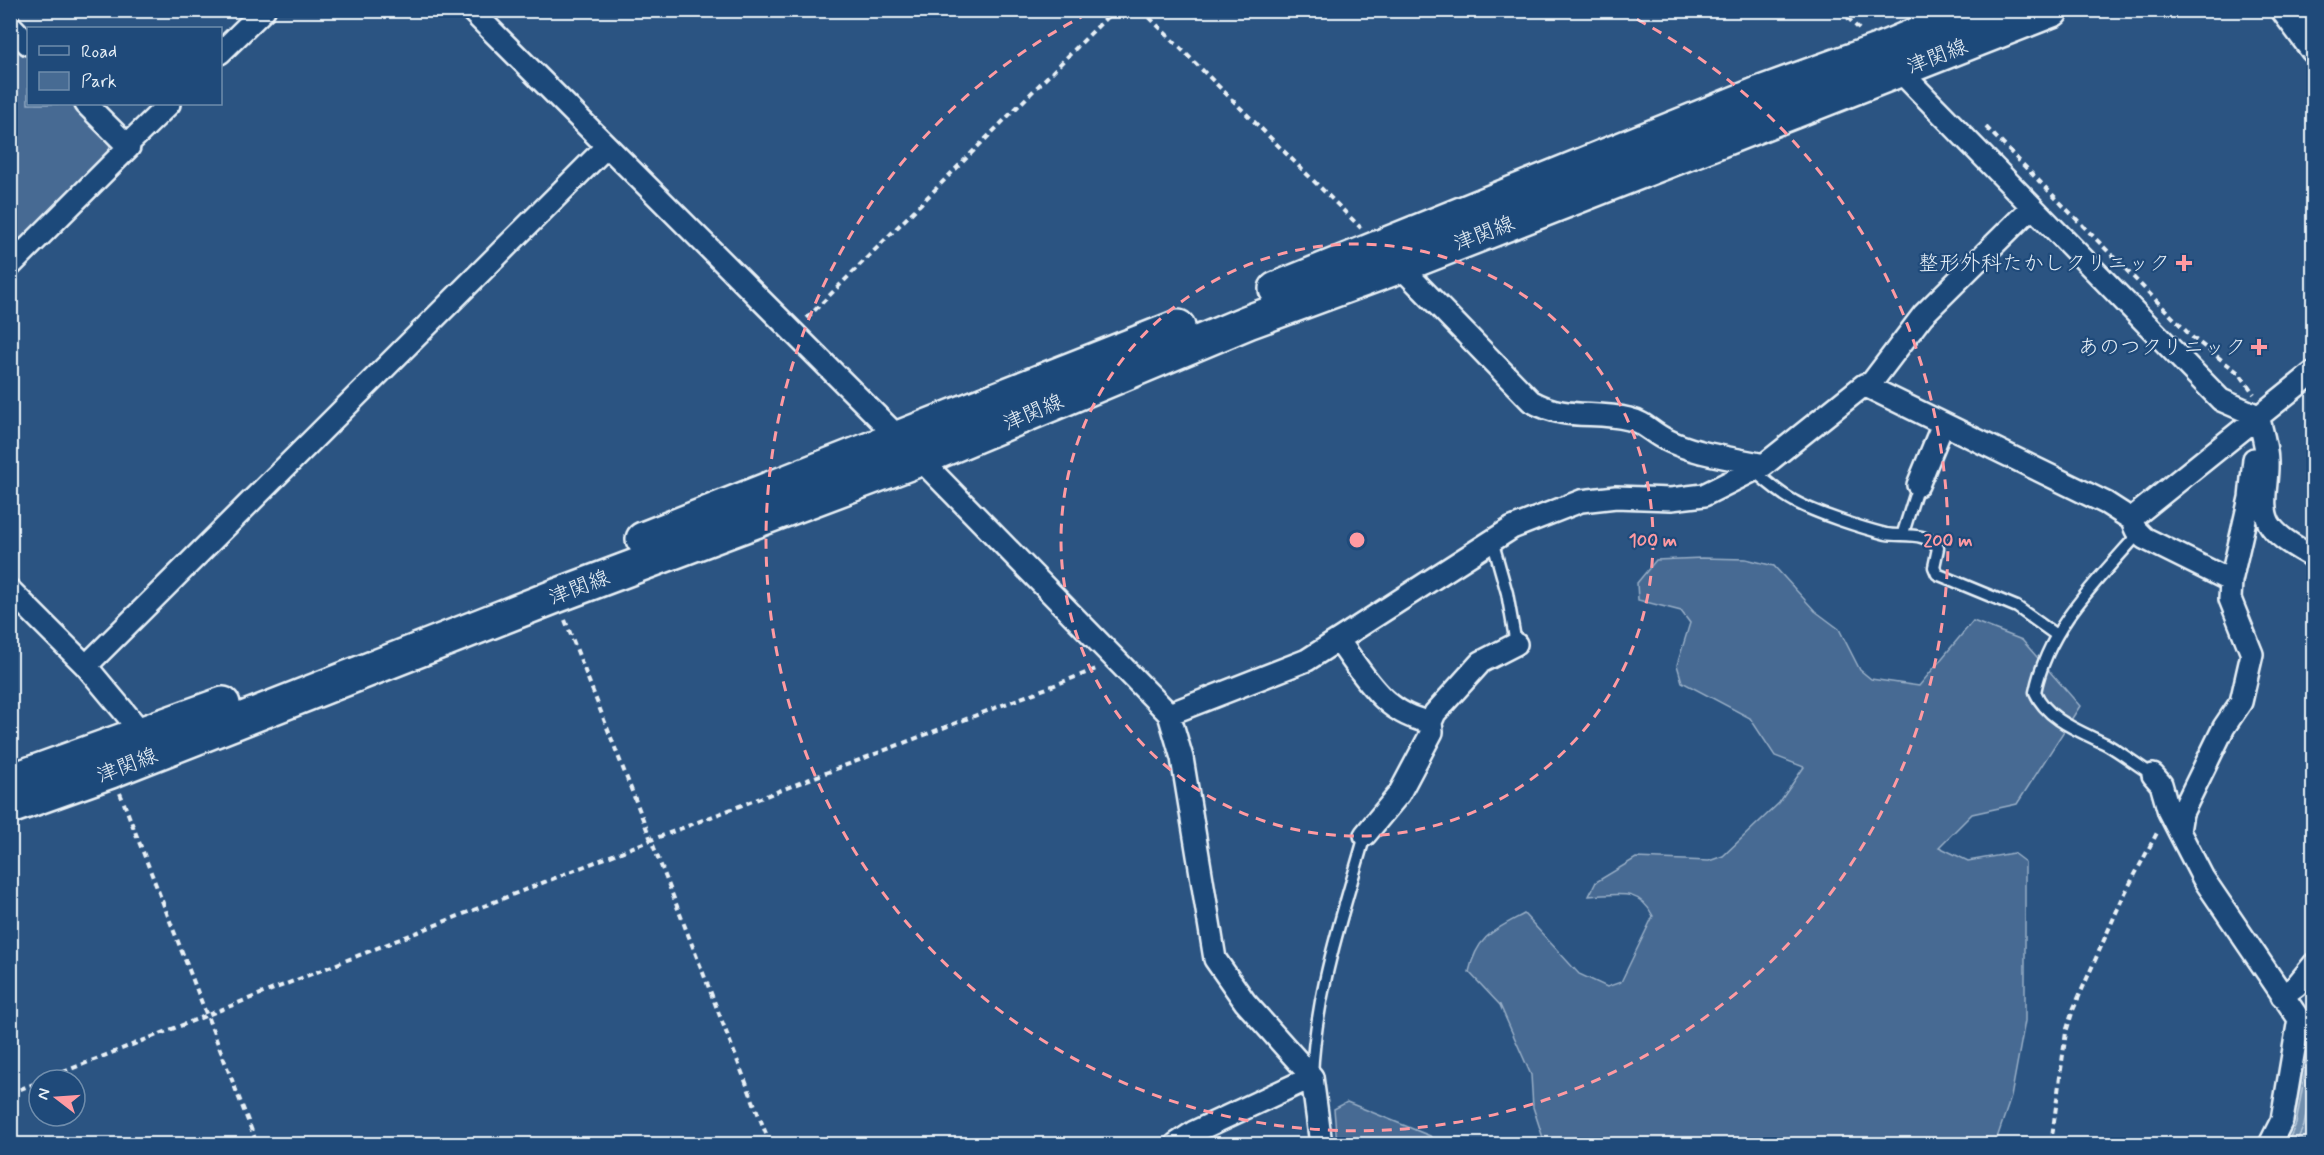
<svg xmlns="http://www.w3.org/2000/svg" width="2324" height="1155" font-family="Mynerve,'Klee One',sans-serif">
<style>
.green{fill:#476b93;stroke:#98aec6;stroke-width:1.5}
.water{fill:#708ead;stroke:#a0b6cb;stroke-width:1.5}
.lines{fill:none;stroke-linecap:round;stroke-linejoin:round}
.shore{stroke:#b8c9da;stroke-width:1.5}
.service-casing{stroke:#e8f1f8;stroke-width:15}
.minor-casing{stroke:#e8f1f8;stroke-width:26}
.tertiary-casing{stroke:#e8f1f8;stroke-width:32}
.primary-casing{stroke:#e8f1f8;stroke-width:38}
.path{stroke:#e8f1f8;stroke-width:4;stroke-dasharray:6 4.5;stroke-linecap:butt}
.service{stroke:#1f4a7a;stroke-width:10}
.minor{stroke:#1f4a7a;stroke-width:21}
.tertiary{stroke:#1f4a7a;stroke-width:27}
.primary{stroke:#1f4a7a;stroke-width:33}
.ring{fill:none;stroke:#ff9aa2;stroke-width:3;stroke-dasharray:10 8}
.poi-dot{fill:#ff9aa2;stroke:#1f4a7a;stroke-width:2}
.labels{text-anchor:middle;stroke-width:4.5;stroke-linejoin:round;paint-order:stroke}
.street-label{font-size:21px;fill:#e8f1f8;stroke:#1f4a7a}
.poi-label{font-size:21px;fill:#e8f1f8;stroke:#1f4a7a;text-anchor:end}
.centre{fill:#ff9aa2;stroke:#1f4a7a;stroke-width:3}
.ring-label{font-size:18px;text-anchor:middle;font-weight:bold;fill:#ff9aa2;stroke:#1f4a7a;stroke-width:4.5;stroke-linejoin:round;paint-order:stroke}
</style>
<rect width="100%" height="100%" fill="#2b5482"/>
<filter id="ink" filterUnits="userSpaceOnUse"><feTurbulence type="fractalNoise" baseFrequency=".0167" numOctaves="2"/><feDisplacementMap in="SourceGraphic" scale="12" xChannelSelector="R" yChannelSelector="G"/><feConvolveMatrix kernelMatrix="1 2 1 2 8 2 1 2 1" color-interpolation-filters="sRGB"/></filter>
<g filter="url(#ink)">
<path class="green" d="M 11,38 L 28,57 L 28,104 L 75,104 L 109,137 L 110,150 L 11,250 Z
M 1702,558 L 1746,559 L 1774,566 L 1815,611 L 1839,629 L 1860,670 L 1871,679 L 1919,686 L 1973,621 L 2022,640 L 2080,706 L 2017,804 L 1972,814 L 1939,847 L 1968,861 L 2013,853 L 2025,862 L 2025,1021 L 2011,1097 L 1995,1144 L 1545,1144 L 1533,1107 L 1531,1075 L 1500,1005 L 1469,972 C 1477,936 1494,930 1524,914 L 1579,974 L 1607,987 L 1621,982 L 1653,916 C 1639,887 1617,895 1589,896 L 1596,882 L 1636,858 L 1709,861 L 1723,856 L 1779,803 L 1804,767 L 1775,756 L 1750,718 L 1682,682 L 1677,665 L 1690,623 L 1681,611 L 1638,600 L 1637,583 L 1656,560 Z
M 1347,1102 L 1430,1136 L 1437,1144 L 1337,1144 L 1334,1109 Z"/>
<path class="water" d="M 2308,1014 L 2314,1016 L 2313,1136 L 2311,1144 L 2280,1144 L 2291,1123 Z"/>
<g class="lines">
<path class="shore" d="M 2287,1144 L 2296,1124 L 2314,1022
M 2295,1144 L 2304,1126 L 2314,1066"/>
<g class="service-casing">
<path id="service" d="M 1753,470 C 1766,481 1779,493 1794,501 C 1815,513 1862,528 1886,534 C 1902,537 1927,531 1938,548 L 1934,567 L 1937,574 L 2017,607 L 2056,635
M 1903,533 L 1918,485
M 2139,533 C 2097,581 2048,627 2035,692 C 2047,720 2080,731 2106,744 C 2122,753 2137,765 2153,775
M 1492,540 L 1507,593 L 1516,644
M 1312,1077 C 1315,994 1343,914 1365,835"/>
</g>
<g class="minor-casing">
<path id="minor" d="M 471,10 L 920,459 L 1169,714 L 1182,758 L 1215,959 L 1245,1002 L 1312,1077 L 1321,1144
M 10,25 L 28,44
M 220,53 L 264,10
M 1891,62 L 2221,400 L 2258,416 C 2262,432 2267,446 2267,462 C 2268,482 2260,505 2269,523 C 2277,538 2300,549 2314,558
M 127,145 L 169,104
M 1393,259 L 1531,401 C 1566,421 1593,410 1629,419 C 1644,422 1652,433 1665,439 C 1694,454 1732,458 1764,465
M 10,266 L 129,147 L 86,104
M 1869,386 L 1923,315 L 2032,207
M 1918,485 L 1943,424
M 2131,519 L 2136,530 L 2144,538 L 2231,581
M 10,590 L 86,666
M 1338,640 C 1364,675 1385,716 1431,722
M 1169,714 L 1307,660 L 1512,528 L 1581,501 L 1616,497 L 1671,499 L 1704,495 L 1764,465 L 1864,385 L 2106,503 L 2131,519 L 2314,372
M 142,733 L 86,666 L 606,147
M 2153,775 L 2161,784 L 2169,812 L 2203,878 L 2299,1019 L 2282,1120 L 2270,1144
M 2179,831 L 2182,813 L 2224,727 L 2241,702 L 2252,654 L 2230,599 L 2231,581 L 2250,498 L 2254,459
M 1365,835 L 1399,794 L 1432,732 L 1431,722 L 1435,713 L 1481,662 L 1516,644
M 2282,996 L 2296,986 L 2314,964
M 1176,1144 L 1194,1132 L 1312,1077"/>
</g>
<g class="tertiary-casing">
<path id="tertiary" d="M 2285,10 L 2314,49"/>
</g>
<g class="primary-casing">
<path id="primary" d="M 1276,289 L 1758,94 L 1880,50 L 1975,10
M 643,539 L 1178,327
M 10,781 L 223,704
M 10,807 L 111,771 L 556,596 L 920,459 L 1248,322 L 1400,266 L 2052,10"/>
</g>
<path class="path" d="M 1142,10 L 1361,228
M 1840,10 L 1861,31
M 1986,127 L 2193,338 L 2240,374 L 2254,394
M 807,318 L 1114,10
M 565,620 L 770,1144
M 120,793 L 257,1144
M 43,1080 L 651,840 L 1099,668
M 10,1093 L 39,1082
M 2051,1144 L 2066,1032 L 2073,1010 L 2123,897 L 2158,831"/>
<use href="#service" class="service"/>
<use href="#minor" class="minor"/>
<use href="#tertiary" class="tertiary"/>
<use href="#primary" class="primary"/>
</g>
</g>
<g class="ring">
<circle cx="1357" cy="540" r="296"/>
<path d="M1621 11A591 591 0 1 1 1093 11"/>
</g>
<g class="poi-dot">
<path d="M2181 254h6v6h6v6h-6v6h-6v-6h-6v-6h6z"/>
<path d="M2256 338h6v6h6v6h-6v6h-6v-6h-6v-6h6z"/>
</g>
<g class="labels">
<g class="street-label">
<text transform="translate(1937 56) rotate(-21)" y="7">津関線</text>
<text transform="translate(1484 233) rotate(-21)" y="7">津関線</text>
<text transform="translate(1033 412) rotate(-23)" y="7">津関線</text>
<text transform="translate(579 587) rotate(-21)" y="7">津関線</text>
<text transform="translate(127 765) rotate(-21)" y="7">津関線</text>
</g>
<g class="poi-label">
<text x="2170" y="270">整形外科たかしクリニック</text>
<text x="2246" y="354">あのつクリニック</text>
</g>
</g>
<circle cx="1357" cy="540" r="9" class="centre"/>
<g class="ring-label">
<text x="1653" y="546">100 m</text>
<text x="1948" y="546">200 m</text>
</g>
<rect width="2324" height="1155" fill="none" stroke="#1f4a7a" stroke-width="36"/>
<rect x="18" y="18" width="2288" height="1119" fill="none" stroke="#e8f1f8" stroke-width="2" filter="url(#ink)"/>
<rect x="27" y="27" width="195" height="78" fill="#1f4a7a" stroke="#6f8dac" stroke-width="1.5"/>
<rect x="39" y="46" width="30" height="9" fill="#1f4a7a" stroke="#6f8dac" stroke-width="1.5"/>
<text x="81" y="57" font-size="18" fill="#e8f1f8">Road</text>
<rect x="39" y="72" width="30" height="18" fill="#476b93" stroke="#6f8dac" stroke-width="1.5"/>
<text x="81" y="87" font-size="18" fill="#e8f1f8">Park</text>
<g transform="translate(57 1098) rotate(287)"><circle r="28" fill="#1f4a7a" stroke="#6f8dac" stroke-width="1.5"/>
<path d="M0-4.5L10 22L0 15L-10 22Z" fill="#ff9aa2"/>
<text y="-9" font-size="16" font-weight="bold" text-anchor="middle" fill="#e8f1f8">N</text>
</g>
</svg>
